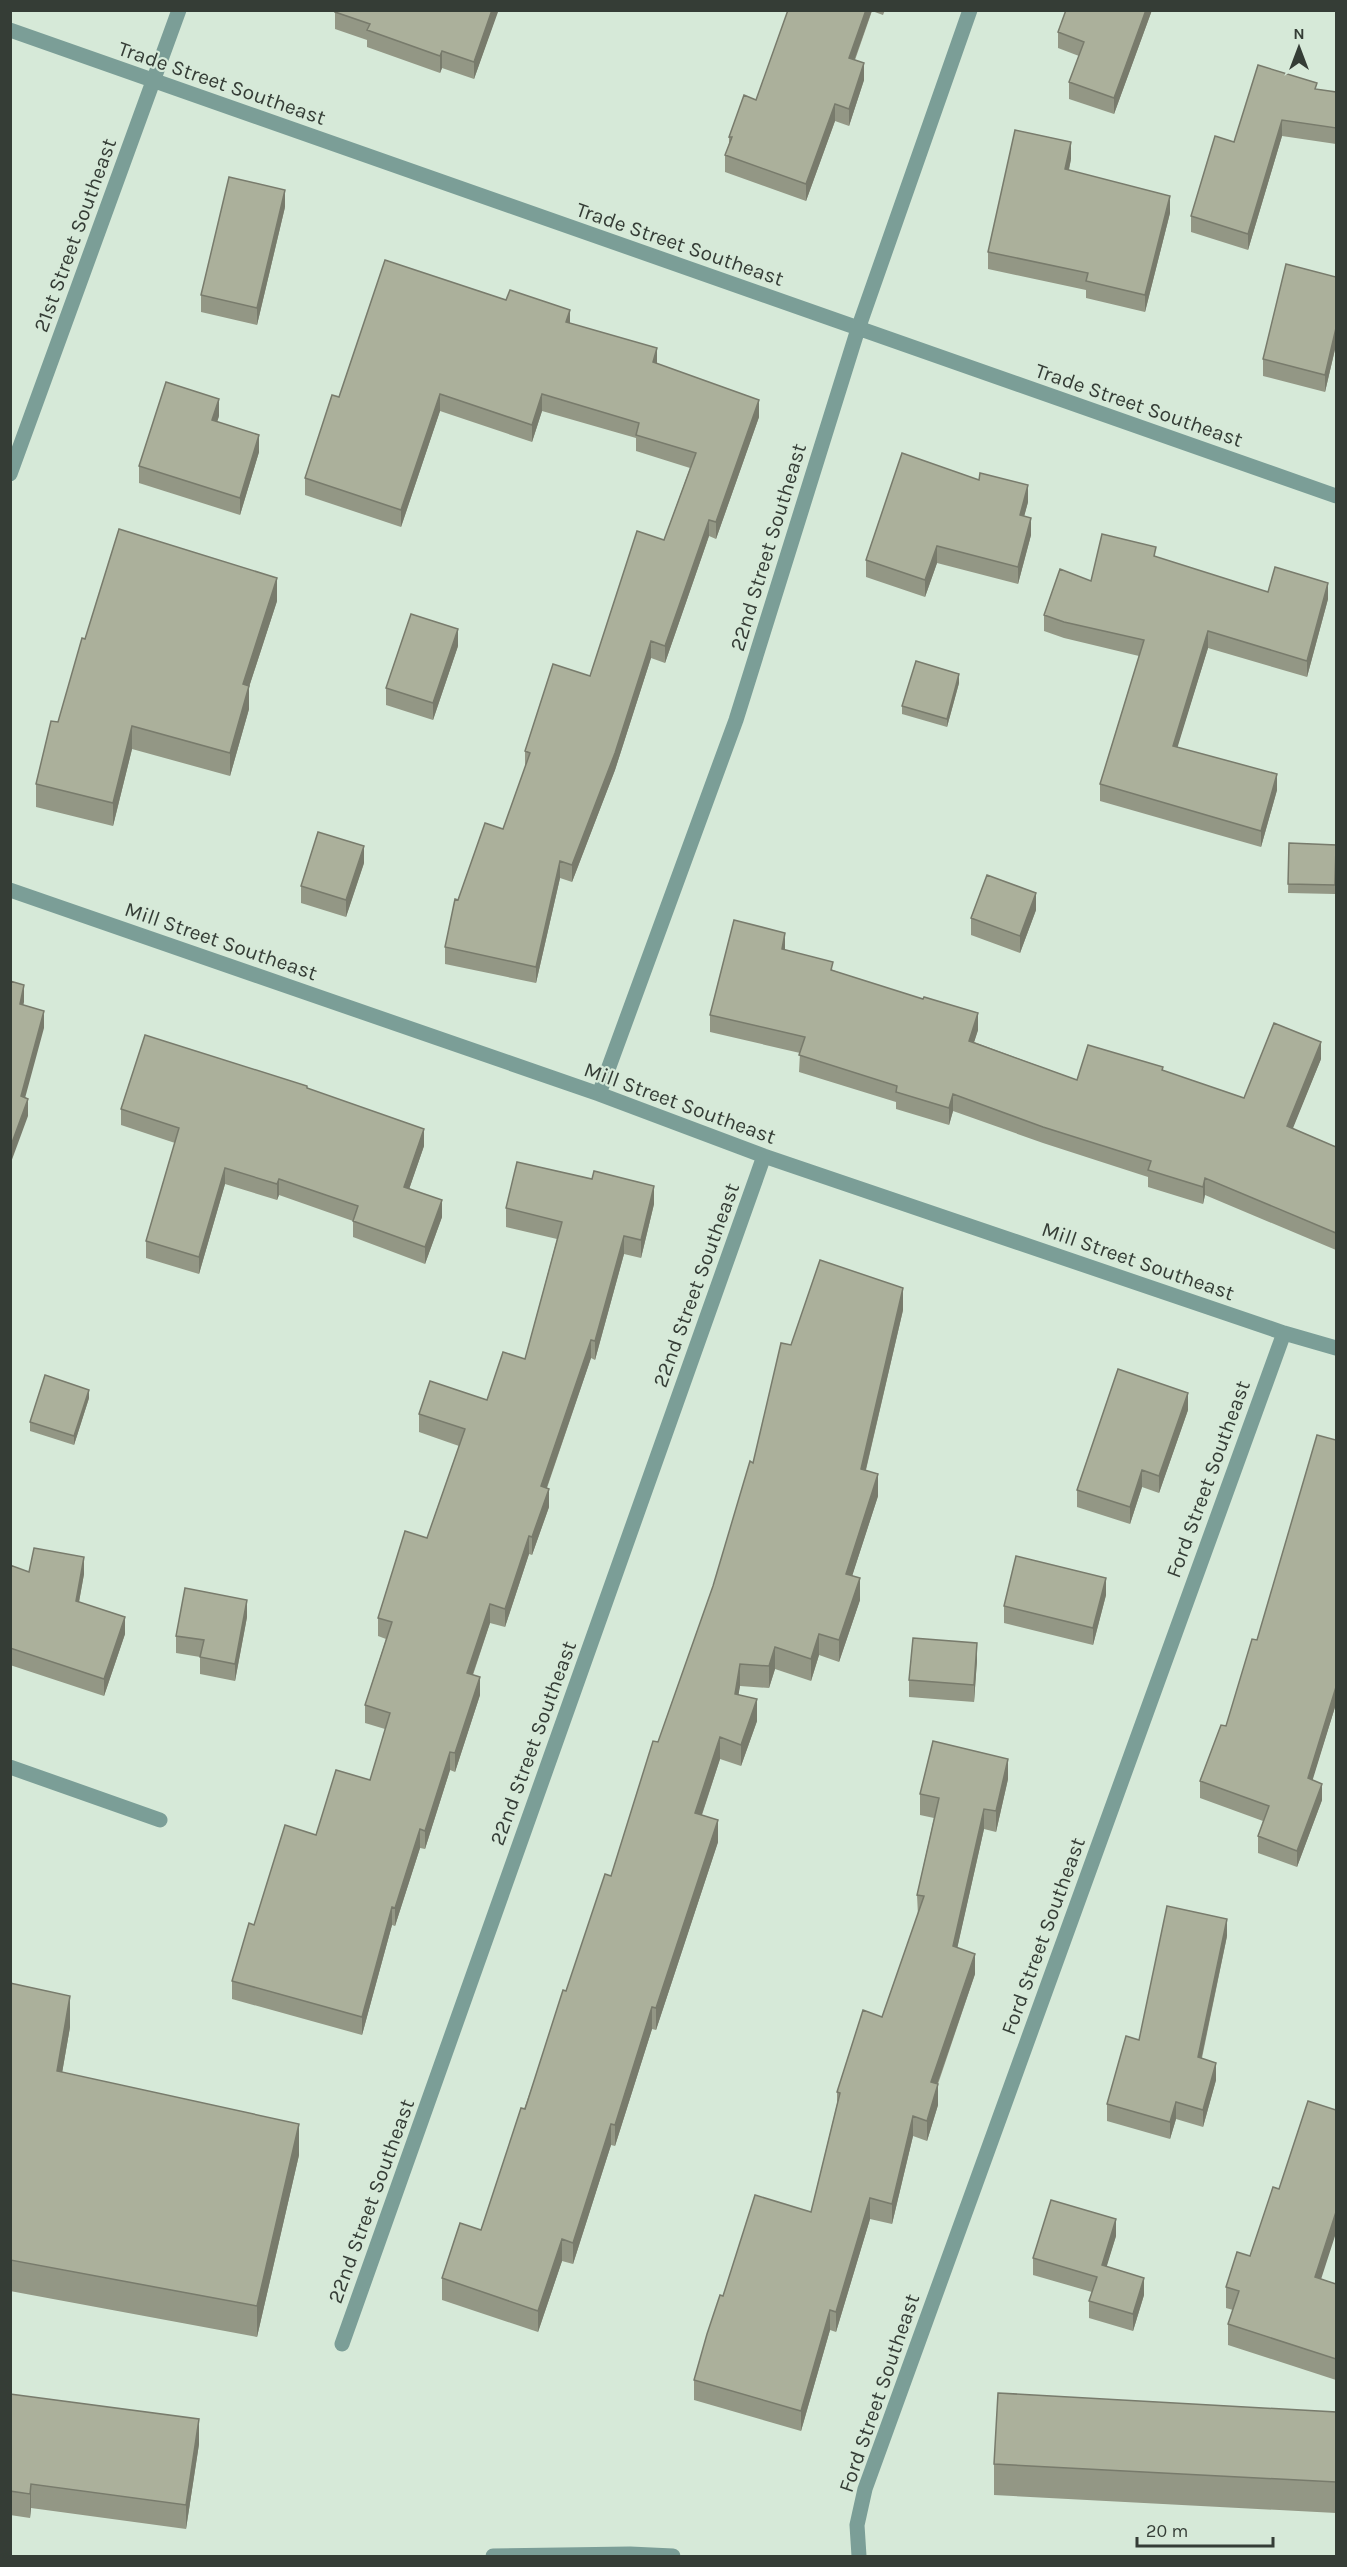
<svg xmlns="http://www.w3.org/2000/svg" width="1347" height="2567" font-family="Karla,sans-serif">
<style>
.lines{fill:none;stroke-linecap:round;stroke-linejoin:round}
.minor{stroke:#7b9e97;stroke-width:15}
.wall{fill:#939785}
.shaded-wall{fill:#787b6c}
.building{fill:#abb09b;stroke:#787b6c;stroke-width:1.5}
.labels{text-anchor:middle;stroke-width:4.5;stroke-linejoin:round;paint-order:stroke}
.street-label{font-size:21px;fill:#353d36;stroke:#d6e9d8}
</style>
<rect width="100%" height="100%" fill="#d6e9d8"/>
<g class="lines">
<path class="minor" d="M 10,30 L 1336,496
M 10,474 L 179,10
M 10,890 L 599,1094 L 764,1156 L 1284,1333 L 1336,1348
M 599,1094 L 736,720 L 858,329 L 970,10
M 10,1767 L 160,1820
M 342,2344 L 764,1156
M 493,2556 L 630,2554 L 673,2556
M 859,2556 L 857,2525 L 865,2489 L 1284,1333"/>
</g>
<path class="wall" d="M 498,10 L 474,79 L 442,68 L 440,73 L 367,47 L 367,40 L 335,29 L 335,12 Z
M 788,10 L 885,10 L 883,15 L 872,11 L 855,60 L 864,80 L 849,126 L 835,121 L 806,201 L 725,172 L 725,155 L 729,144 L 729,137 L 756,100 Z
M 1066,10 L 1152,10 L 1114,114 L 1069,99 L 1069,82 L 1079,56 L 1058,48 L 1058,32 Z
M 1317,89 L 1336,92 L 1336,144 L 1282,136 L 1248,250 L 1191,232 L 1191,216 L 1234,142 Z
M 1071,159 L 1069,170 L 1170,213 L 1145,312 L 1086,298 L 1086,290 L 988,269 L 988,252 Z
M 285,207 L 257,325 L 201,312 L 201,295 Z
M 1336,277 L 1336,345 L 1325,392 L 1263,376 L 1263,359 Z
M 570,323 L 657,364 L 759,417 L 716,539 L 709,536 L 665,663 L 651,658 L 615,770 L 572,882 L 560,878 L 536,983 L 445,964 L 445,947 L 458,900 L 503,829 L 525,768 L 525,751 L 590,676 L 664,540 L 690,468 L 636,451 L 636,438 L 542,411 L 532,442 L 440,411 L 401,527 L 305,495 L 305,478 L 339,397 Z
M 219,416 L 217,422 L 259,452 L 240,515 L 139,483 L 139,466 Z
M 1028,502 L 1024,516 L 1031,535 L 1018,584 L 937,563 L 925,597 L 866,577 L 866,560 Z
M 1156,557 L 1268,592 L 1328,599 L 1307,677 L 1208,648 L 1177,747 L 1277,790 L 1261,847 L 1100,801 L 1100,784 L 1139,656 L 1064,638 L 1044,631 L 1044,615 Z
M 277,601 L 249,687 L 249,709 L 230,776 L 132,749 L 113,826 L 36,807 L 36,784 L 58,722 L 85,639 Z
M 458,646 L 433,720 L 386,705 L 386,688 Z
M 959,683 L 947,727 L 902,714 L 902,706 Z
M 1289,843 L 1336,845 L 1335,894 L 1288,893 Z
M 364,863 L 346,917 L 301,903 L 301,886 Z
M 1036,910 L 1020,953 L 971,935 L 971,918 Z
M 785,950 L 833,970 L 978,1030 L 974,1042 L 1077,1080 L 1163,1071 L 1244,1098 L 1321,1059 L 1292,1129 L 1336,1147 L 1336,1250 L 1205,1195 L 1203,1204 L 1148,1187 L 1148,1177 L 1043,1143 L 953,1111 L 949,1125 L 896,1109 L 896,1102 L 799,1072 L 800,1053 L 710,1032 L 710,1015 Z
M 307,1088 L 424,1146 L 409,1189 L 442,1217 L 425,1264 L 353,1237 L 353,1221 L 279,1195 L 277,1200 L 225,1184 L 199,1274 L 146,1258 L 146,1241 L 175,1143 L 121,1125 L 121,1109 Z
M 654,1204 L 641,1258 L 624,1254 L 595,1360 L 591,1358 L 547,1488 L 549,1507 L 532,1555 L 529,1554 L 505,1627 L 490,1623 L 473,1675 L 480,1695 L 455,1772 L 450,1770 L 425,1849 L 420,1848 L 395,1926 L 392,1925 L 362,2035 L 232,1999 L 232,1981 L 254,1925 L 316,1835 L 370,1780 L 385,1729 L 365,1723 L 365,1705 L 386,1639 L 378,1636 L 378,1618 L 427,1538 L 459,1446 L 419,1432 L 419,1414 L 487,1400 L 525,1359 L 557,1239 L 506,1227 L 506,1208 Z
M 903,1310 L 866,1470 L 878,1496 L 852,1576 L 860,1600 L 839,1662 L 819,1655 L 811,1681 L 775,1669 L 769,1688 L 740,1686 L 738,1695 L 757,1721 L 741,1766 L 720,1759 L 702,1815 L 718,1842 L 656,2030 L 652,2029 L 615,2146 L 611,2145 L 573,2264 L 562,2261 L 538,2332 L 442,2300 L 442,2278 L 481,2230 L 566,1991 L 611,1876 L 713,1586 L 791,1345 Z
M 89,1398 L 74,1445 L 30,1431 L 30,1422 Z
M 1188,1410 L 1159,1493 L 1142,1487 L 1130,1524 L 1077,1507 L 1077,1490 Z
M 1336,1440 L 1336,1704 L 1312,1780 L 1322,1800 L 1297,1867 L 1258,1853 L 1258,1836 L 1263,1821 L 1200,1798 L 1200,1781 L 1226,1726 L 1257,1640 Z
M 10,1565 L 29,1572 L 84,1574 L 79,1602 L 125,1634 L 104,1696 L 10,1665 Z
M 1106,1595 L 1093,1645 L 1004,1623 L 1004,1606 Z
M 247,1617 L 235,1681 L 200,1674 L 200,1657 L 176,1653 L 176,1636 Z
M 977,1660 L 974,1702 L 909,1697 L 909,1680 Z
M 1008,1779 L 996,1832 L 984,1829 L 957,1948 L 975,1974 L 938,2084 L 938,2105 L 927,2141 L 913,2136 L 892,2224 L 870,2219 L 836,2332 L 830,2330 L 801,2431 L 694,2400 L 694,2380 L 723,2296 L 811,2212 L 837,2104 L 837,2092 L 882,2017 L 918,1915 L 917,1895 L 934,1818 L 920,1815 L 920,1794 Z
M 1227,1936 L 1202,2058 L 1216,2080 L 1203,2127 L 1176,2119 L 1170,2139 L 1107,2121 L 1107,2104 L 1139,2040 Z
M 10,1983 L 70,2027 L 62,2073 L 299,2155 L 257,2337 L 10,2291 Z
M 1116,2236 L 1106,2267 L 1144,2295 L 1133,2331 L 1089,2318 L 1089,2301 L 1092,2292 L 1033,2275 L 1033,2258 Z
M 1321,2279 L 1336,2284 L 1336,2380 L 1228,2345 L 1228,2324 L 1233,2310 L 1226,2308 L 1226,2287 Z
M 10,2394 L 199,2444 L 186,2529 L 31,2508 L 30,2518 L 10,2515 Z
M 1336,2412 L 1336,2513 L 994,2495 L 994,2464 Z"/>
<path class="shaded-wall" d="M 492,10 L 498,10 L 498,12 L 474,79 L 474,62 Z
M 866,10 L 872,10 L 849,75 L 849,58 Z
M 1146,10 L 1152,10 L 1114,114 L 1114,98 Z
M 442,51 L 442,68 L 440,73 L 440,56 Z
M 864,63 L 864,80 L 849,126 L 849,109 Z
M 835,104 L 835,121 L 806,201 L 806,184 Z
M 1282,120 L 1282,136 L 1248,250 L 1248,234 Z
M 1071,142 L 1071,159 L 1065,186 L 1065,169 Z
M 285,190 L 285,207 L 257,325 L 257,308 Z
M 1170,196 L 1170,213 L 1145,312 L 1145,295 Z
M 570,310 L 570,327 L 566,322 Z
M 1336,328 L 1336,345 L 1325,392 L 1325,375 Z
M 657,348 L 657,365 L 653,362 Z
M 440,394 L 440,411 L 401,527 L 401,510 Z
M 542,394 L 542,411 L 532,442 L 532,425 Z
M 219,399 L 219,416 L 212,437 L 212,420 Z
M 759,400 L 759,417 L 716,539 L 716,522 Z
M 259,435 L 259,452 L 240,515 L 240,498 Z
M 1028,485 L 1028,502 L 1020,532 L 1020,515 Z
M 1031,518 L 1031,535 L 1018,584 L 1018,567 Z
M 709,520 L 709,536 L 665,663 L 665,646 Z
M 937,546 L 937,563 L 925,597 L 925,580 Z
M 277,578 L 277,601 L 249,687 L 249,709 L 230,776 L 230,753 L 243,684 Z
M 1328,583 L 1328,599 L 1307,677 L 1307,661 Z
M 458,629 L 458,646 L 433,720 L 433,703 Z
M 1208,631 L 1208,648 L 1173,762 L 1173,746 Z
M 651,641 L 651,658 L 615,770 L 572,882 L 572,865 Z
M 959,674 L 959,683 L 947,727 L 947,719 Z
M 132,726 L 132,749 L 113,826 L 113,803 Z
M 1277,774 L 1277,790 L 1261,847 L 1261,831 Z
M 364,846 L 364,863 L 346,917 L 346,900 Z
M 560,861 L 560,878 L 536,983 L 536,967 Z
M 1036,893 L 1036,910 L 1020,953 L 1020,936 Z
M 785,933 L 785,950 L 782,949 Z
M 24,985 L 24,1002 L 20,1021 L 20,1004 Z
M 44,1011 L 44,1028 L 21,1113 L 21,1096 Z
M 978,1013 L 978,1030 L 969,1058 L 969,1041 Z
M 1321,1042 L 1321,1059 L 1287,1143 L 1287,1126 Z
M 953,1094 L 953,1111 L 949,1125 L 949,1108 Z
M 28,1099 L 28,1116 L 10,1165 L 10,1148 Z
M 424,1129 L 424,1146 L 404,1204 L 404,1187 Z
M 225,1168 L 225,1184 L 199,1274 L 199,1257 Z
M 1205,1178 L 1205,1195 L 1203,1204 L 1203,1187 Z
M 279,1179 L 279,1195 L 277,1200 L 277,1184 Z
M 654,1186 L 654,1204 L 641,1258 L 641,1240 Z
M 442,1200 L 442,1217 L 425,1264 L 425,1247 Z
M 624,1236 L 624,1254 L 595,1360 L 595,1341 Z
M 903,1288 L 903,1310 L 861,1490 L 861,1469 Z
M 591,1340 L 591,1358 L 541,1504 L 541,1486 Z
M 89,1390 L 89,1398 L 74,1445 L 74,1436 Z
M 1188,1393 L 1188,1410 L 1159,1493 L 1159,1476 Z
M 1142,1470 L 1142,1487 L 1130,1524 L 1130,1507 Z
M 878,1474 L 878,1496 L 846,1595 L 846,1574 Z
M 549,1489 L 549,1507 L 532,1555 L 532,1537 Z
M 529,1536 L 529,1554 L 505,1627 L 505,1609 Z
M 84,1557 L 84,1574 L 76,1618 L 76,1601 Z
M 860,1578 L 860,1600 L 839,1662 L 839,1640 Z
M 1106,1578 L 1106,1595 L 1093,1645 L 1093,1628 Z
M 247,1600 L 247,1617 L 235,1681 L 235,1664 Z
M 490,1604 L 490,1623 L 467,1691 L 467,1673 Z
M 125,1617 L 125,1634 L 104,1696 L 104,1679 Z
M 819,1634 L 819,1655 L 811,1681 L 811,1659 Z
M 977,1643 L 977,1660 L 974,1702 L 974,1685 Z
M 775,1647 L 775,1669 L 769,1688 L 769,1666 Z
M 740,1664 L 740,1686 L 735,1716 L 735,1694 Z
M 480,1677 L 480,1695 L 455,1772 L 455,1753 Z
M 1336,1687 L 1336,1704 L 1308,1795 L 1308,1778 Z
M 757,1699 L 757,1721 L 741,1766 L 741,1745 Z
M 720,1737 L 720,1759 L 695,1835 L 695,1813 Z
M 450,1752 L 450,1770 L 425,1849 L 425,1831 Z
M 1008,1759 L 1008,1779 L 996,1832 L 996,1811 Z
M 1322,1784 L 1322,1800 L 1297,1867 L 1297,1851 Z
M 984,1809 L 984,1829 L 953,1967 L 953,1946 Z
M 718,1820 L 718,1842 L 656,2030 L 656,2008 Z
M 420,1829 L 420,1848 L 395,1926 L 395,1908 Z
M 392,1907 L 392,1925 L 362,2035 L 362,2017 Z
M 1227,1919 L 1227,1936 L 1198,2074 L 1198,2057 Z
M 975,1954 L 975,1974 L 931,2102 L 931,2082 Z
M 70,1996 L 70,2027 L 57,2102 L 57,2071 Z
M 652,2007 L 652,2029 L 615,2146 L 615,2125 Z
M 1216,2063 L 1216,2080 L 1203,2127 L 1203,2110 Z
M 938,2084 L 938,2105 L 927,2141 L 927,2121 Z
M 1176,2102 L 1176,2119 L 1170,2139 L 1170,2122 Z
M 913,2116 L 913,2136 L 892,2224 L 892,2204 Z
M 299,2124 L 299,2155 L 257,2337 L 257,2306 Z
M 611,2124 L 611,2145 L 573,2264 L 573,2243 Z
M 870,2198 L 870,2219 L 836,2332 L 836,2312 Z
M 1336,2212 L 1336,2233 L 1315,2298 L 1315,2277 Z
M 1116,2219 L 1116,2236 L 1102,2282 L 1102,2265 Z
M 562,2239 L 562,2261 L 538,2332 L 538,2311 Z
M 1144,2278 L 1144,2295 L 1133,2331 L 1133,2314 Z
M 830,2310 L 830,2330 L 801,2431 L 801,2411 Z
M 199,2419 L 199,2444 L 186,2529 L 186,2505 Z
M 31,2484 L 31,2508 L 30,2518 L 30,2494 Z"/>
<path class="building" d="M 336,10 L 492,10 L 474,62 L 442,51 L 440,56 L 367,30 L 370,24 L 335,12 Z
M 788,10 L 866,10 L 849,58 L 864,63 L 849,109 L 835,104 L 806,184 L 725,155 L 732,137 L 729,137 L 744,95 L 756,100 Z
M 1066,10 L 1146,10 L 1114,98 L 1069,82 L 1084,42 L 1058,32 Z
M 1258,65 L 1317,83 L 1315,89 L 1336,92 L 1336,128 L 1282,120 L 1248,234 L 1191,216 L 1215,136 L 1234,142 Z
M 1015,130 L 1071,142 L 1065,169 L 1170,196 L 1145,295 L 1086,281 L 1088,273 L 988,252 Z
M 229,177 L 285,190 L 257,308 L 201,295 Z
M 385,260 L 506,300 L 510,290 L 570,310 L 566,322 L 657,348 L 653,362 L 759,400 L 716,522 L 709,520 L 665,646 L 651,641 L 615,753 L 572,865 L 560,861 L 536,967 L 445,947 L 455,899 L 458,900 L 485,823 L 503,829 L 530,753 L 525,751 L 553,664 L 590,676 L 637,531 L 664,540 L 696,453 L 636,435 L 639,423 L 542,394 L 532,425 L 440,394 L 401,510 L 305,478 L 332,395 L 339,397 Z
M 1286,264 L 1336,277 L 1336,328 L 1325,375 L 1263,359 Z
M 166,382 L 219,399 L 212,420 L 259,435 L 240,498 L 139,466 Z
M 902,453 L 979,480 L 980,473 L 1028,485 L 1020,515 L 1031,518 L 1018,567 L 937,546 L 925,580 L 866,560 Z
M 119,529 L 277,578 L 243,684 L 249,686 L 230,753 L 132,726 L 113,803 L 36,784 L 51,721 L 58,722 L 82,638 L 85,639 Z
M 1102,534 L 1156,547 L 1154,556 L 1268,592 L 1275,567 L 1328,583 L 1307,661 L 1208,631 L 1173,746 L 1277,774 L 1261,831 L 1100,784 L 1144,640 L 1064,622 L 1044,615 L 1060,569 L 1091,581 Z
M 411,614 L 458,629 L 433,703 L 386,688 Z
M 916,661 L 959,674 L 947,719 L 902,706 Z
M 318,832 L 364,846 L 346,900 L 301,886 Z
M 1289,843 L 1336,845 L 1335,885 L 1288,884 Z
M 987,875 L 1036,893 L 1020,936 L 971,918 Z
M 734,920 L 785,933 L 782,949 L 833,962 L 831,970 L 923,999 L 924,997 L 978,1013 L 969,1041 L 1077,1080 L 1088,1045 L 1163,1067 L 1162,1070 L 1244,1098 L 1274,1023 L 1321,1042 L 1287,1126 L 1336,1147 L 1336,1233 L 1205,1178 L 1203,1187 L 1148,1170 L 1151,1161 L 1043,1127 L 953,1094 L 949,1108 L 896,1092 L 897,1086 L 799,1055 L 805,1037 L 710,1015 Z
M 10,981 L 24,985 L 20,1004 L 44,1011 L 21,1096 L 28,1099 L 10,1148 Z
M 145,1035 L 307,1086 L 307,1088 L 424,1129 L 404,1187 L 442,1200 L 425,1247 L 353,1221 L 358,1206 L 279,1179 L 277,1184 L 225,1168 L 199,1257 L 146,1241 L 179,1128 L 121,1109 Z
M 517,1162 L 592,1179 L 594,1171 L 654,1186 L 641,1240 L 624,1236 L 595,1341 L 591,1340 L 541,1486 L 549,1489 L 532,1537 L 529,1536 L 505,1609 L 490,1604 L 467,1673 L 480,1677 L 455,1753 L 450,1752 L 425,1831 L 420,1829 L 395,1908 L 392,1907 L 362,2017 L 232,1981 L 249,1923 L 254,1925 L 285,1825 L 316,1835 L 336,1770 L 370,1780 L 390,1713 L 365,1705 L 392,1622 L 378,1618 L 405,1531 L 427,1538 L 465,1429 L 419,1414 L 430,1381 L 487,1400 L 503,1352 L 525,1359 L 562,1222 L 506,1208 Z
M 820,1260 L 903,1288 L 861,1469 L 878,1474 L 846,1574 L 860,1578 L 839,1640 L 819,1634 L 811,1659 L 775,1647 L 769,1666 L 740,1664 L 735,1694 L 757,1699 L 741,1745 L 720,1737 L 695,1813 L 718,1820 L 656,2008 L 652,2007 L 615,2125 L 611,2124 L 573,2243 L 562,2239 L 538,2311 L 442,2278 L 460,2223 L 481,2230 L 521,2108 L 525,2109 L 563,1990 L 566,1991 L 605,1874 L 611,1876 L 653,1741 L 658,1742 L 713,1586 L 750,1461 L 753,1463 L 781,1343 L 791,1345 Z
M 1118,1369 L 1188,1393 L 1159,1476 L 1142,1470 L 1130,1507 L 1077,1490 Z
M 45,1375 L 89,1390 L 74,1436 L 30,1422 Z
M 1317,1435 L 1336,1440 L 1336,1687 L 1308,1778 L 1322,1784 L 1297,1851 L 1258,1836 L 1269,1806 L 1200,1781 L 1221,1725 L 1226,1726 L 1252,1639 L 1257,1640 Z
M 34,1548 L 84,1557 L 76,1601 L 125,1617 L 104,1679 L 10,1648 L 10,1565 L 29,1572 Z
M 1016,1556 L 1106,1578 L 1093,1628 L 1004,1606 Z
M 185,1588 L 247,1600 L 235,1664 L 200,1657 L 204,1640 L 176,1636 Z
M 913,1638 L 977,1643 L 974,1685 L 909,1680 Z
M 933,1741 L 1008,1759 L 996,1811 L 984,1809 L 953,1946 L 975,1954 L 931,2082 L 938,2084 L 927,2121 L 913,2116 L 892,2204 L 870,2198 L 836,2312 L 830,2310 L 801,2411 L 694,2380 L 707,2334 L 720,2295 L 723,2296 L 755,2195 L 811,2212 L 840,2093 L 837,2092 L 863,2010 L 882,2017 L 924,1896 L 917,1895 L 939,1798 L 920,1794 Z
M 1167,1906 L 1227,1919 L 1198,2057 L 1216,2063 L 1203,2110 L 1176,2102 L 1170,2122 L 1107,2104 L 1126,2036 L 1139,2040 Z
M 10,1983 L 70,1996 L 57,2071 L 299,2124 L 257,2306 L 10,2260 Z
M 1308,2101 L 1336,2110 L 1336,2212 L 1315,2277 L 1336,2284 L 1336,2359 L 1228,2324 L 1239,2291 L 1226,2287 L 1237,2252 L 1250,2256 L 1273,2187 L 1279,2189 Z
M 1051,2200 L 1116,2219 L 1102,2265 L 1144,2278 L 1133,2314 L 1089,2301 L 1097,2277 L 1033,2258 Z
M 998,2393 L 1336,2412 L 1336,2482 L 994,2464 Z
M 10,2394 L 199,2419 L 186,2505 L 31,2484 L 30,2494 L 10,2491 Z"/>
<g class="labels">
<g class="street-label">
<text transform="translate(222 83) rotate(19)" y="7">Trade Street Southeast</text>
<text transform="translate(75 235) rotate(-70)" y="7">21st Street Southeast</text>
<text transform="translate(680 244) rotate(19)" y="7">Trade Street Southeast</text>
<text transform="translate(1139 405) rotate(19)" y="7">Trade Street Southeast</text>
<text transform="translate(768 547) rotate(-73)" y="7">22nd Street Southeast</text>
<text transform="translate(221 941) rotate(19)" y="7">Mill Street Southeast</text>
<text transform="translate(680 1103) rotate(20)" y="7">Mill Street Southeast</text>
<text transform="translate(1138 1261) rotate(19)" y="7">Mill Street Southeast</text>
<text transform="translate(696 1285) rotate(-70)" y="7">22nd Street Southeast</text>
<text transform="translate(1208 1479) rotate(-70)" y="7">Ford Street Southeast</text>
<text transform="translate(533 1743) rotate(-70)" y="7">22nd Street Southeast</text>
<text transform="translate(1043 1936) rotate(-70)" y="7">Ford Street Southeast</text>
<text transform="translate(371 2201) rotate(-70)" y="7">22nd Street Southeast</text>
<text transform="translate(879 2393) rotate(-71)" y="7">Ford Street Southeast</text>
</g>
</g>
<rect width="1347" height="2567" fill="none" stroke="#353d36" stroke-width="24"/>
<g transform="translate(1299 48)" stroke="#d6e9d8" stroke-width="4.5" paint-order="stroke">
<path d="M0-4.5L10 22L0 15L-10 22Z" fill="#353d36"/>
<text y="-9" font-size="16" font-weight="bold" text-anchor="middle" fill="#353d36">N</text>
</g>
<path d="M1137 2537v9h136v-9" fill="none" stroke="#353d36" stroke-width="3"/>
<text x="1146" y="2537" font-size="18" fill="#353d36" stroke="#d6e9d8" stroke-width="4.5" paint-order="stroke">20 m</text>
</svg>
